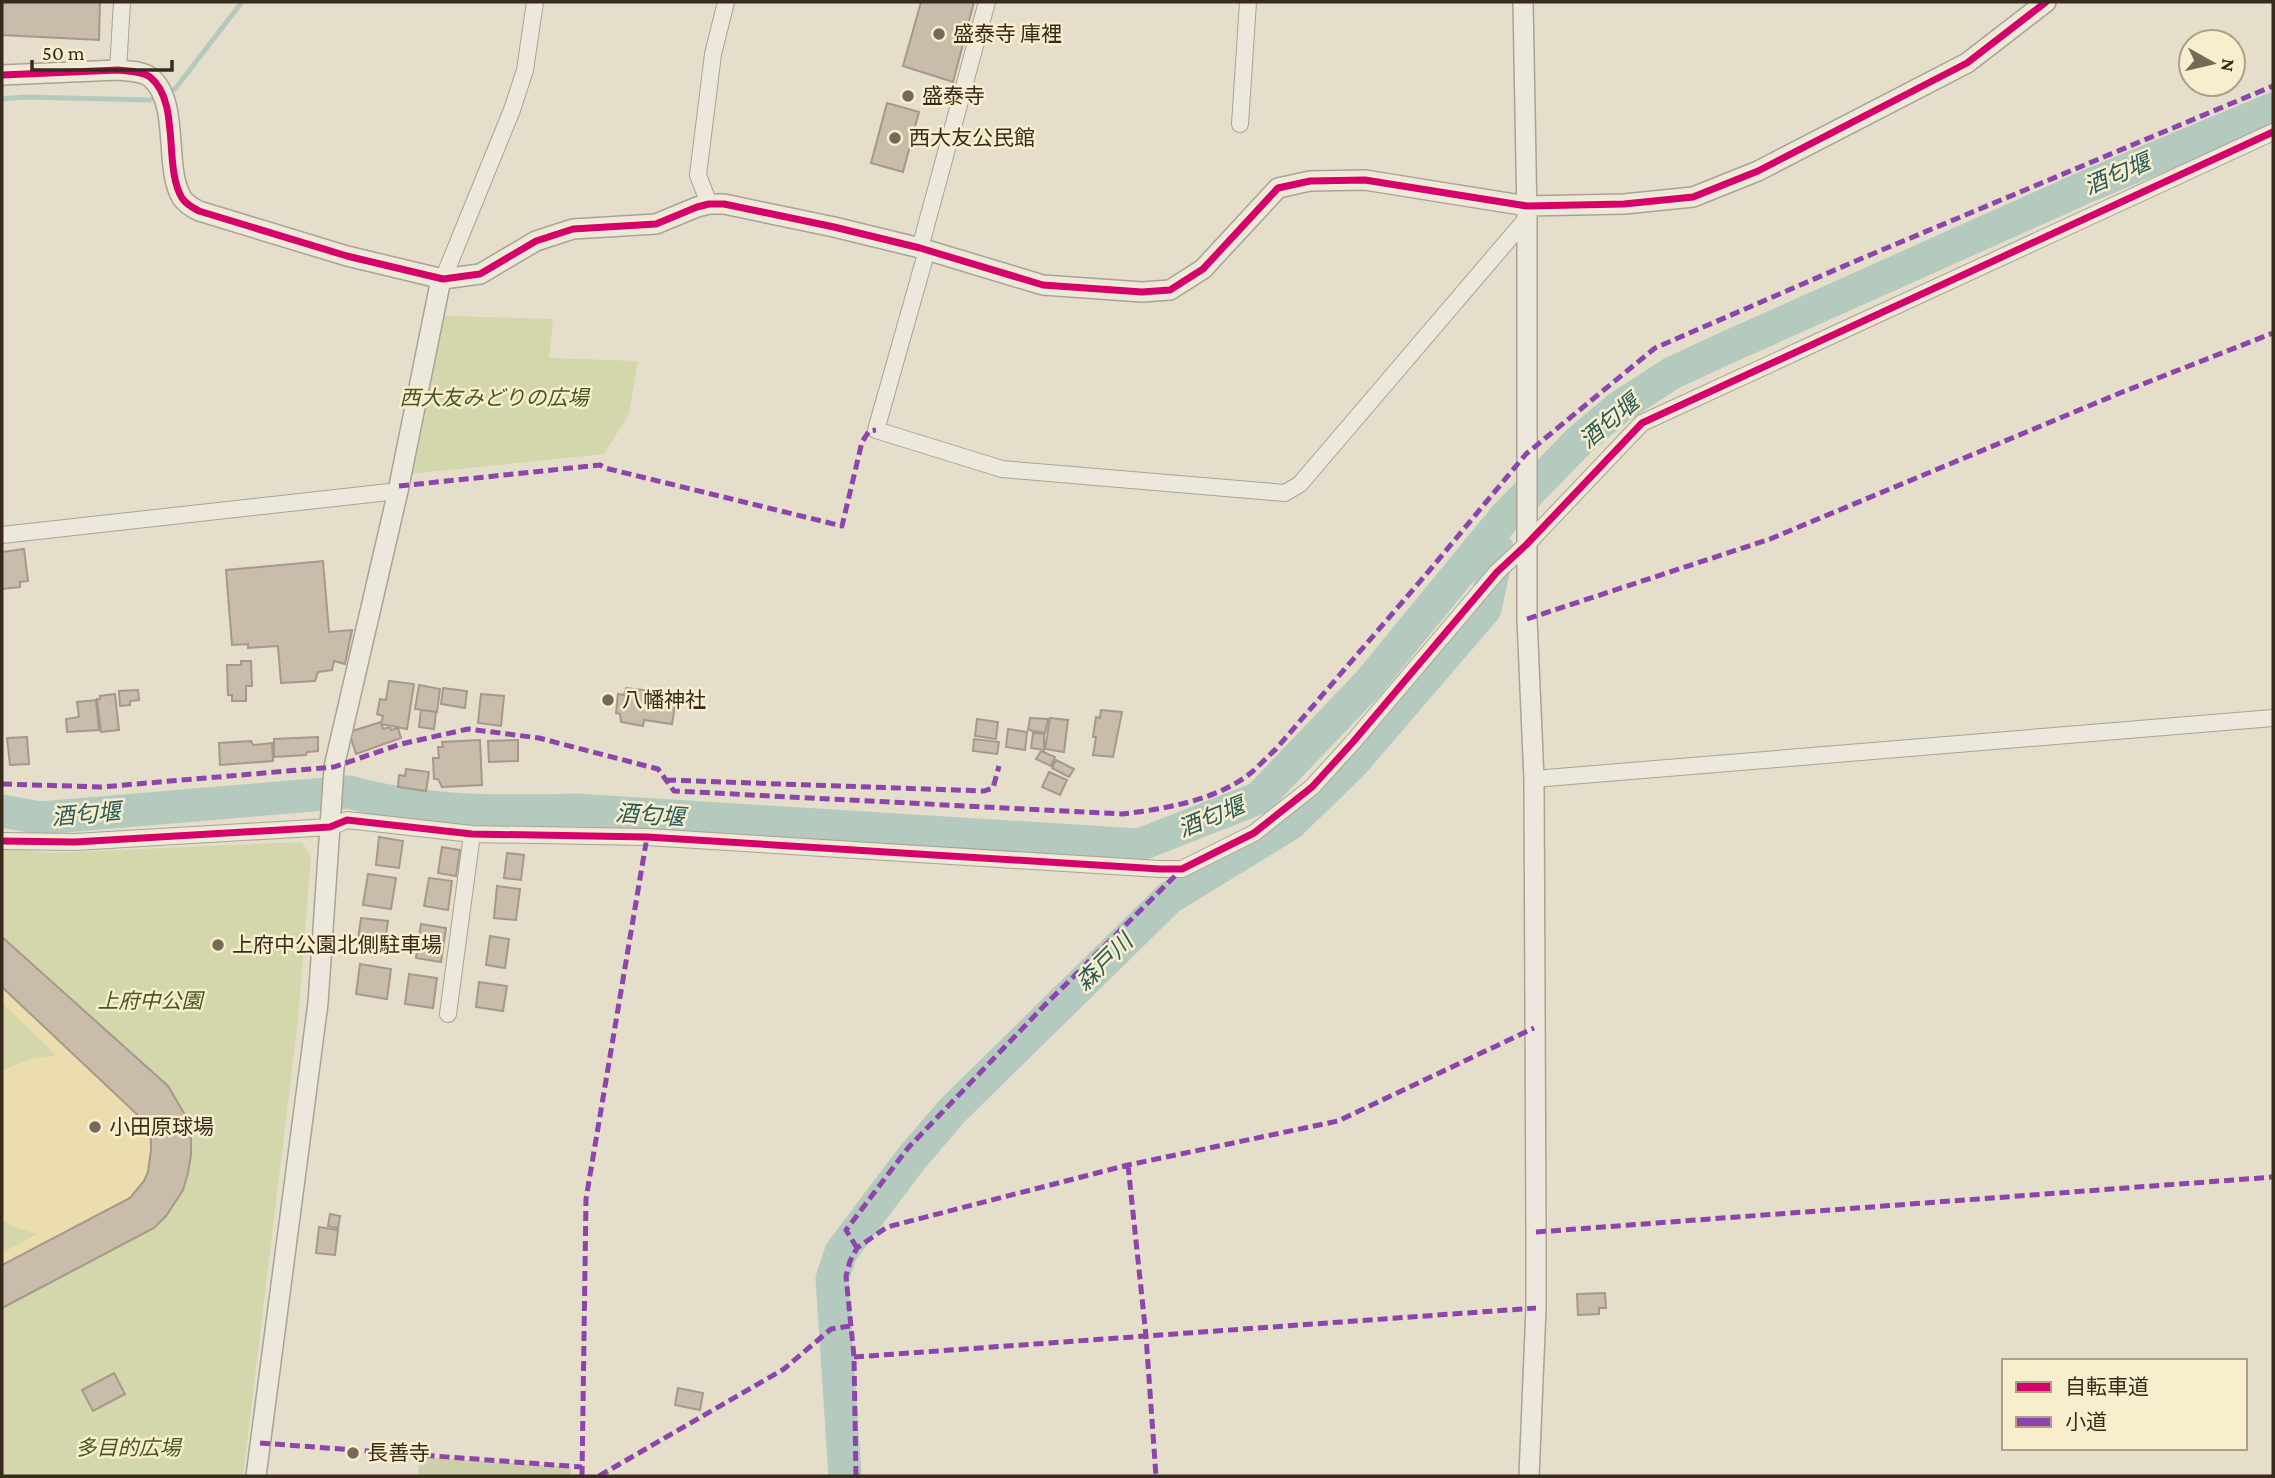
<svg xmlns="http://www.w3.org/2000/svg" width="2275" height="1478" font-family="'Crimson Pro','Noto Sans JP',serif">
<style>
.green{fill:#d4d6ab}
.sand{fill:#ebddae}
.cemetery{fill:#ced0ab}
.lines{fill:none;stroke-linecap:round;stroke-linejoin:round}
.stream{stroke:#b5cabf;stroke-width:5}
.river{stroke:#b5cabf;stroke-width:33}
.building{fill:#cabcaa;stroke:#a59989;stroke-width:2}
.minor-casing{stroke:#aaa294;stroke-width:18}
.tertiary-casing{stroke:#aaa294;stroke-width:22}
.minor{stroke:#ede8dc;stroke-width:16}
.tertiary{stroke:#ede8dc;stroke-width:19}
.quiet{stroke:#8e44ad;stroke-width:5;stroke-dasharray:10 5;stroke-linecap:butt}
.cycleway-casing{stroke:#f8eece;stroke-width:11}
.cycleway{stroke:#d6006c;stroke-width:7}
.poi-dot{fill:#756a58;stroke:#f8eece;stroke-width:2.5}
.labels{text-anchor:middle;stroke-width:5;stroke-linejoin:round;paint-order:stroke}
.poi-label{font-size:21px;fill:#392b1b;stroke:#f8eece;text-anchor:start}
.park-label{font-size:21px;font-style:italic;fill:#475720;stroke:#f8eece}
.water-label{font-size:23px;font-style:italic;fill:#295a59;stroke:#f8eece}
</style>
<rect width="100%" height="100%" fill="#e5deca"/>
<path class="green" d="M 442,316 L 553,319 L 549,358 L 638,361 L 629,414 L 604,454 L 409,474 Z
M 302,842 L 311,857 L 298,1019 L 243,1476 L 2,1476 L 2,848 L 50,853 Z"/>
<path class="sand" d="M 2,987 L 142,1119 C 156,1155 154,1168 130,1198 L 2,1265 L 2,1253 L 37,1234 L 11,1226 L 2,1220 L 2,1071 L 30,1059 L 56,1055 L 2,1003 Z"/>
<path class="cemetery" d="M 419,1457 L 571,1467 L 571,1476 L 418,1476 Z"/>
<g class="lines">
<path class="stream" d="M 166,93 L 175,89 L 242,2
M 2,99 L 24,97 L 150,100 L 157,97"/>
<path class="river" d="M 2,811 L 41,818 L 349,792 C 424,813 499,812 576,810 L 1139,845 L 1259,798 L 1368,684 L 1505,517 L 1579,441 L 1618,408 L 1672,373 L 1726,348 L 2088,186 L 2273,109
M 845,1476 L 832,1279 L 841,1252 L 911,1159 L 952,1111 L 1169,898 L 1290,824 L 1352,764 L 1485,609 L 1498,550"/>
</g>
<path class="building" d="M 2,2 L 100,2 L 99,40 L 2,35 Z
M 921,2 L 974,2 L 953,82 L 903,66 Z
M 887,103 L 919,112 L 903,172 L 871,163 Z
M 24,549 L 28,581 L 20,582 L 20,587 L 2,589 L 2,552 Z
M 323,561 L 329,632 L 352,630 L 345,664 L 334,661 L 332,670 L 318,672 L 315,681 L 281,683 L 278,646 L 248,648 L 248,644 L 232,645 L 226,570 Z
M 241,661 L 251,661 L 252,686 L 246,686 L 246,701 L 232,701 L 232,695 L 228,695 L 227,665 L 241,665 Z
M 389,681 L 414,684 L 407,729 L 381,724 L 383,716 L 377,714 L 380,699 L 386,700 Z
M 419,685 L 440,689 L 437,712 L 415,709 Z
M 443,688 L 467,691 L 465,708 L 441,704 Z
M 626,688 L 650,691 L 651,698 L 676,700 L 672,724 L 644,720 L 643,726 L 621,722 L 620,714 L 616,713 L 618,694 L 624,695 Z
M 138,690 L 139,700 L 130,701 L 130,705 L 120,706 L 119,691 Z
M 115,694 L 119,730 L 101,732 L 97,699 L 100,699 L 100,696 Z
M 481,694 L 504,696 L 501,726 L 478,723 Z
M 96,700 L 99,730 L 67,732 L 66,719 L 79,717 L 77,702 Z
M 421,710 L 436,712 L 434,729 L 419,727 Z
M 1101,710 L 1122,712 L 1113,757 L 1093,755 L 1096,737 L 1093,737 L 1096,717 L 1100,718 Z
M 1030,718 L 1048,719 L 1045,733 L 1028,730 Z
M 1050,718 L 1068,720 L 1064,752 L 1045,749 Z
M 977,719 L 998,722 L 996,739 L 975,736 Z
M 381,722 L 383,729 L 390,727 L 391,730 L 398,728 L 401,738 L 356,754 L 349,732 Z
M 1008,729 L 1027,732 L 1025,750 L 1006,747 Z
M 1033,733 L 1044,734 L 1044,750 L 1031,748 Z
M 27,737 L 29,764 L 10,765 L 7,738 Z
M 318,737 L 318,751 L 307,752 L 306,755 L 274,757 L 274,739 Z
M 974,739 L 999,742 L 997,754 L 973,751 Z
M 480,740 L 482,785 L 442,787 L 438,779 L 434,779 L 433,758 L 439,758 L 438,747 L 443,747 L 442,742 Z
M 518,740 L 518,761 L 489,762 L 488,741 Z
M 251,741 L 253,745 L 272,743 L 273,761 L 220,765 L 219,743 Z
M 1041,751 L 1055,757 L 1051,766 L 1036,759 Z
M 1056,760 L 1074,769 L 1069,777 L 1052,768 Z
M 406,769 L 429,772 L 426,791 L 398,787 L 399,775 L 405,776 Z
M 1049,772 L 1067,780 L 1060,795 L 1042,787 Z
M 379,837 L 403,841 L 399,868 L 376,865 Z
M 442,847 L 460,850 L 456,876 L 438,873 Z
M 507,853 L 524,855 L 521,880 L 504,878 Z
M 368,874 L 396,878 L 391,909 L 363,905 Z
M 429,878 L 452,881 L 448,910 L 424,906 Z
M 497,886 L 520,889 L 516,920 L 494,918 Z
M 361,918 L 388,921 L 384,949 L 357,946 Z
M 421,924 L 446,928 L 441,962 L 416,958 Z
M 490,936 L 509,939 L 505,968 L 486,965 Z
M 2,937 L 168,1086 L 185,1115 L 191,1139 L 191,1155 L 188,1173 L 183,1190 L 166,1216 L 154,1228 L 2,1308 L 2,1265 L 130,1198 L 144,1181 L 148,1172 L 151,1150 L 151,1140 L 142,1119 L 2,987 Z
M 360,964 L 391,969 L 387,999 L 356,994 Z
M 409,974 L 437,978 L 433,1008 L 405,1004 Z
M 479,982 L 507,986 L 503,1011 L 476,1007 Z
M 330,1214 L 340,1216 L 338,1228 L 328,1226 Z
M 319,1227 L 338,1230 L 335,1255 L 316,1253 Z
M 1605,1293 L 1606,1308 L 1599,1308 L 1599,1314 L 1578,1315 L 1577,1294 Z
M 114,1373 L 125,1394 L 93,1411 L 82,1390 Z
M 678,1388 L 703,1393 L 700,1410 L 675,1405 Z"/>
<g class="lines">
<g class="minor-casing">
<path id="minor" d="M 118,70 L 122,2
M 1240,124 L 1248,2
M 709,204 L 698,175 L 713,54 L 726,2
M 920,248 L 987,2
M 927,250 L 876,430 L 1002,469 L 1285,493 L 1300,484 L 1527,218
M 443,279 L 512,110 L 525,70 L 535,2
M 2,535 L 398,491
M 1534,779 L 2273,718
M 2,841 L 75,842 L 330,827 L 347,820 L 472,834 L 647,837 L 1160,869 L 1182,869 L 1254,833 L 1312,787 L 1353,742 L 1497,572 L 1527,544 L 1642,423 L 2273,132
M 448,1014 L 472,834"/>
</g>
<g class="tertiary-casing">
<path id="tertiary" d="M 1523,2 L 1527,218 L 1527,619 L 1534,779 L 1536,1232 L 1536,1308 L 1529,1476
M 2,75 L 118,70 C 128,71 142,71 150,77 C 181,102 163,167 182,198 C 186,204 193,208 199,211 L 347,256 L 443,279 L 480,274 L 536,241 L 573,229 L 656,224 L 697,207 L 709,204 L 724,204 L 834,227 L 920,248 L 1043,285 L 1142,292 L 1170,290 L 1203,269 L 1278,188 L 1310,181 L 1365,180 L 1527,206 L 1624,204 L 1693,197 L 1758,171 L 1967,63 L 2046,2
M 256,1476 L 318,1003 L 334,767 L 398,491 L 441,279"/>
</g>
<use href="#minor" class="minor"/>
<use href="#tertiary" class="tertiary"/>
<path class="quiet" d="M 399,486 L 600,465 L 605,468 L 842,526 L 862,442 L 869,431 L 876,430
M 1527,619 L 1770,539 L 2120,393 L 2273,333
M 666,780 L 984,791 L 993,788 L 999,766
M 2,784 L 101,787 L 334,767 L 401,744 L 468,729 L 539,738 L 658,769 L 674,791 L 1122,814 C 1165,809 1218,800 1252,772 C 1260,765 1268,756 1276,749 L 1429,571 L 1526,454 L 1655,348 L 1858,260 L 2273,86
M 1128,1165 L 1146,1336 L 1156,1476
M 1536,1232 L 2273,1177
M 857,1248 L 846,1230 L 908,1148 L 1043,1007 L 1182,869
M 854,1357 L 1536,1308
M 260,1443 L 582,1467
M 582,1476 L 586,1199 L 647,837
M 599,1476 L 784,1369 L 831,1329 L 850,1326
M 856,1476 L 854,1357 L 846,1276 L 850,1261 L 857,1248 L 887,1227 L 1128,1165 L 1338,1121 L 1534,1028"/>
<g class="cycleway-casing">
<path id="cycleway" d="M 2,75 L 118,70 C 128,71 142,71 150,77 C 181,102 163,167 182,198 C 186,204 193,208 199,211 L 347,256 L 443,279 L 480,274 L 536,241 L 573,229 L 656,224 L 697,207 L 709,204 L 724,204 L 834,227 L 920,248 L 1043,285 L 1142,292 L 1170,290 L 1203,269 L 1278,188 L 1310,181 L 1365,180 L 1527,206 L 1624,204 L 1693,197 L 1758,171 L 1967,63 L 2046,2
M 2,841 L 75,842 L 330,827 L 347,820 L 472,834 L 647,837 L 1160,869 L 1182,869 L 1254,833 L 1312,787 L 1353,742 L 1497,572 L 1527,544 L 1642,423 L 2273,132"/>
</g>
<use href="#cycleway" class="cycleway"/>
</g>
<g class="poi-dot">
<circle cx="939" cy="34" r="7"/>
<circle cx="908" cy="96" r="7"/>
<circle cx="895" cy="138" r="7"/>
<circle cx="608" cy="700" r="7"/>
<circle cx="218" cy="945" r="7"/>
<circle cx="95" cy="1127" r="7"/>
<circle cx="353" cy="1453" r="7"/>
</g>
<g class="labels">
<g class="poi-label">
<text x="953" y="41">盛泰寺 庫裡</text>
<text x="922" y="103">盛泰寺</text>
<text x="909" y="145">西大友公民館</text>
<text x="622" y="707">八幡神社</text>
<text x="232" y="952">上府中公園北側駐車場</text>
<text x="109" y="1134">小田原球場</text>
<text x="367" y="1460">長善寺</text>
</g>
<g class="park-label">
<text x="494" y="405">西大友みどりの広場</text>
<text x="150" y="1008">上府中公園</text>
<text x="128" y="1455">多目的広場</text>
</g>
<g class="water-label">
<text transform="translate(2117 174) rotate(-23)" y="8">酒匂堰</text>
<text transform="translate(1609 421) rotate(-40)" y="8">酒匂堰</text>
<text transform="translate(86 814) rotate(-5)" y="8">酒匂堰</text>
<text transform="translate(650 815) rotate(4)" y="8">酒匂堰</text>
<text transform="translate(1211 817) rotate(-22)" y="8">酒匂堰</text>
<text transform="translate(1104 962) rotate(-45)" y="8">森戸川</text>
</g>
</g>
<rect width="2275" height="1478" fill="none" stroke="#392b1b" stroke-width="7"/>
<rect x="2002" y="1359" width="245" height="91" fill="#f8eece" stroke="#aca086" stroke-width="2"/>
<rect x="2016" y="1382" width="35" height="10" fill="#d6006c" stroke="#aca086" stroke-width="2"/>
<text x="2065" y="1394" font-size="21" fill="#392b1b">自転車道</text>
<rect x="2016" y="1417" width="35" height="10" fill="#8e44ad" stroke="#aca086" stroke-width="2"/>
<text x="2065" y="1429" font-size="21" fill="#392b1b">小道</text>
<g transform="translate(2212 63) rotate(98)"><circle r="33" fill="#f8eece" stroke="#aca086" stroke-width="2"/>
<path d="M0-5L12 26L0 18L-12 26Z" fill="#756a58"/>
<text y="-10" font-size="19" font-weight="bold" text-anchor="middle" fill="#392b1b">N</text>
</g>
<path d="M32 60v10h140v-10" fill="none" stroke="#392b1b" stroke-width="3.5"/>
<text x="42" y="60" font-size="21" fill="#392b1b" stroke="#f8eece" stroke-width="5" paint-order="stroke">50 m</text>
</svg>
